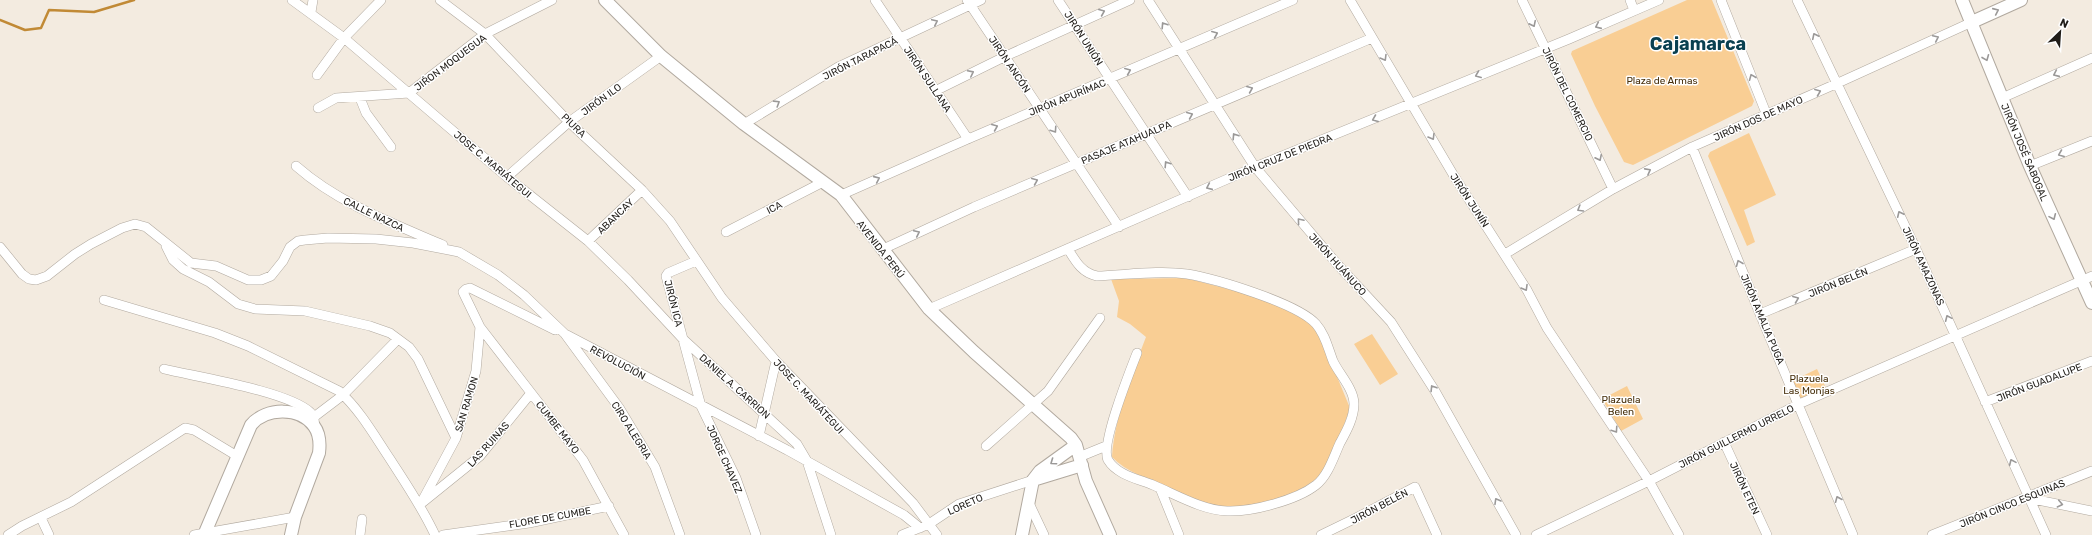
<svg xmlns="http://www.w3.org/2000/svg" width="2092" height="535" font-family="Rubik,sans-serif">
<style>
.green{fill:#f9ce94}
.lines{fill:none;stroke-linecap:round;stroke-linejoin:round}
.stream{stroke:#c18a36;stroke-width:2.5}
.minor-casing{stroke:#b1a99f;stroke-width:10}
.tertiary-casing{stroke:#b1a99f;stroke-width:14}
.minor{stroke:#fff;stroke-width:9}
.tertiary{stroke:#fff;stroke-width:12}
.oneway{stroke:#9b9998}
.labels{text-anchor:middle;stroke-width:3;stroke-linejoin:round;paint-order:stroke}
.street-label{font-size:10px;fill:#201d19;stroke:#fff}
.park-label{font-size:10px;fill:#452e0a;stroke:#fff}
.town-label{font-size:18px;font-weight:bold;fill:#0a4050;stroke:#fff}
</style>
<rect width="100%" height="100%" fill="#f3ebe0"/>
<path class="green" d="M 1687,0 L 1712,0 L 1754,101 L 1752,106 L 1633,165 L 1624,162 L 1595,106 L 1571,54 L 1572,51 Z
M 1749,133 L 1776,195 L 1744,210 L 1755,242 L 1747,246 L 1708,156 L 1710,152 Z
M 1186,278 L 1239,292 L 1291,310 L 1312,325 L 1323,343 L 1350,408 C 1342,431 1334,458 1318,477 C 1301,494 1252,510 1228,509 C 1208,508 1185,496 1168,487 C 1149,479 1126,472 1112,457 C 1115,416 1131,376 1146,337 L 1130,324 L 1117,317 L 1119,301 L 1111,279 Z
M 1372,334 L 1398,374 L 1380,385 L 1354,344 Z
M 1817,369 L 1826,388 L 1800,399 L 1792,381 Z
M 1627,386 L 1643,419 L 1621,431 L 1602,399 Z"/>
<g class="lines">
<path class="stream" d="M 0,20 L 25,30 L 41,28 L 49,10 L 94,12 L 134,0"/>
<g class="minor-casing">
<path id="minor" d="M 292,0 L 344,38 L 507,177 L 588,241 L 628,280 L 683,339 L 797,444 L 807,461 L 831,535
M 440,0 L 485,34 L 569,122 L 642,190 L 670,221 L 722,298 L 776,361 L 913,503 L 937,535
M 875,0 L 968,139
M 967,0 L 1119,227
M 1058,0 L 1188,197
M 1148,0 L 1255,167 L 1338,265 L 1391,322 L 1435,391 L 1516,535
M 1350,0 L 1454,176 L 1527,290 L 1547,328 L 1649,481 L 1679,535
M 1522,0 L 1613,189
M 1630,0 L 1634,10
M 1721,0 L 1766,113
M 1797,0 L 1916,249 L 2046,535
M 311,12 L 313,0
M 317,75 L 344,38 L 381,0
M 937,90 L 1006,56 L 1130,0
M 360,98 L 366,113 L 391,147
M 2002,98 L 2092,58
M 318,108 L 336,98 L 409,93 L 485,34 L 552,0
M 744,124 L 838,67 L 981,0
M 1692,147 L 1760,314 L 1853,535
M 296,166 C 338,203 392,223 443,245
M 2030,166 L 2092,141
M 507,177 L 569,122 L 661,56
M 841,195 L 968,139 L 1293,0
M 726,232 L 823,182
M 588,241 L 642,190
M 166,246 L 173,260 L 183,269 L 209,282 L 238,304 L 255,309 L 305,311 L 370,326 L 390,333 L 409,347 L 418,359 L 456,438
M 0,247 L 22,274 L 29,279 L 36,280 L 47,276 L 75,254 L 91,244 L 122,228 L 135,224 L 146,227 L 191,263 L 216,266 L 248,280 L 261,280 L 271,276 L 283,261 L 290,247 L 298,241 L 305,240 L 328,238 L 376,239 L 413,243 L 459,252 L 498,275 L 524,295 L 565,334 L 620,409 L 655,467 L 680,535
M 1068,249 C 1076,262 1082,273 1097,276 C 1126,275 1159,270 1187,274 C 1216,279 1297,303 1316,324 C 1325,334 1328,348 1333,361 C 1339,374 1354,389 1354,404 C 1354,418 1346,432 1340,443 C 1334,456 1328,476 1316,485 C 1297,500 1252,512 1227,511 C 1202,510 1177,495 1153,485 C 1138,479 1117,475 1108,460 C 1100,446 1130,371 1137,353
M 881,250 L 974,207 L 1372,38
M 1505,254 L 1613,189 L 1692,147 L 1838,83 L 1972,22
M 696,261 L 668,273 L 666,276 L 701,406 L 736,478 L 756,535
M 104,300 L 215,333 L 248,346 L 339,391 C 360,410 374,435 390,459 C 406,484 422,507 435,535
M 929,309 L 1255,167 L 1569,39 L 1659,0
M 1760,314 L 1916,249
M 480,327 L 583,460 L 624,535
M 567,335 L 787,450 L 904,515 L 920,528
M 164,369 C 197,377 287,391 310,412 C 314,416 315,421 314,426
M 1985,402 L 2092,361
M 314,417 L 343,395 L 398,339
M 759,436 L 776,361
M 1724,442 L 1767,535
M 986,446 L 1048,391 L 1100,318
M 1079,457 L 1106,446
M 1160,488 L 1179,535
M 2028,498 L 2092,511
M 1028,501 L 1044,535
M 423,502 L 480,456 L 531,393
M 420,505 L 456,438 L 476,371 L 480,327 L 463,292 L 466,289 L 470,288 L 555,330
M 41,518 L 49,535
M 8,535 L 22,526 L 71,502 L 185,428 L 194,430 L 237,456
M 194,535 L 295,517
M 360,535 L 362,519
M 443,535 L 529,523 L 609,506
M 902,535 L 929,524 L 959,504 L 1033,480
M 1321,535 L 1356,518 L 1415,487 L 1437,535
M 1536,535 L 1649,481 L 1799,404 L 2092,276
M 1932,535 L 2092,471"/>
</g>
<g class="tertiary-casing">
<path id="tertiary" d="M 605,0 L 661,56 L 744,124 L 841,195 L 929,309 L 974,352 L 1071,438 L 1076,445 L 1086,481 L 1110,535
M 1962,0 L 2030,166 L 2092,303
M 1972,22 L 2021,0
M 1033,480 L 1082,465
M 204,535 L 251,425 C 266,407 300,407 314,426 C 320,434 320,445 319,453 L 295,517 L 291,535
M 1022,535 L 1033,480 L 1040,471 L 1076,445"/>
</g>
<use href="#minor" class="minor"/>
<use href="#tertiary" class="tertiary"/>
</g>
<defs><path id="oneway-chevron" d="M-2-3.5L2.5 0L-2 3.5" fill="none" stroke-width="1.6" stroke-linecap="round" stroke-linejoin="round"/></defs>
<g class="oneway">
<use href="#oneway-chevron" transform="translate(1996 11) rotate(-24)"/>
<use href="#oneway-chevron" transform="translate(1102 12) rotate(-23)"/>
<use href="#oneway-chevron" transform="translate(935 22) rotate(-25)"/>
<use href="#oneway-chevron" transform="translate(1533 24) rotate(64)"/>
<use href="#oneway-chevron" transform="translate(1164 25) rotate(-123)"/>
<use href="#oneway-chevron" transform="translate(1598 26) rotate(156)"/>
<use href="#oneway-chevron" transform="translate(1215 34) rotate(-23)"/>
<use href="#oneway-chevron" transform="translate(1815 36) rotate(-116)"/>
<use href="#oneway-chevron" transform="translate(1936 38) rotate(-25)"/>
<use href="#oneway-chevron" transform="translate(1384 58) rotate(59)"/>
<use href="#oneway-chevron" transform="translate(1986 58) rotate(68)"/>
<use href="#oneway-chevron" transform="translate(1128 71) rotate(-23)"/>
<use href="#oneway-chevron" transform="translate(971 73) rotate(-27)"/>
<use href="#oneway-chevron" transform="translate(2056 74) rotate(156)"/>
<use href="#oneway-chevron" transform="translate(1478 75) rotate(158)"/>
<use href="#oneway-chevron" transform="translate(1752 77) rotate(-112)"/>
<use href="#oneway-chevron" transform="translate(1250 89) rotate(-23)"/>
<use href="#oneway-chevron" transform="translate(1818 92) rotate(-22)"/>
<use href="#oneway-chevron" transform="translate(777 103) rotate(-32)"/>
<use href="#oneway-chevron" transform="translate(1190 115) rotate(-23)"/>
<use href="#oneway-chevron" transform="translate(1375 119) rotate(158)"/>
<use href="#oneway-chevron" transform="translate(995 127) rotate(-23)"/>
<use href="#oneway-chevron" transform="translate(1054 130) rotate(56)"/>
<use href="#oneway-chevron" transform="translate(1235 136) rotate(-123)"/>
<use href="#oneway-chevron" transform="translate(1432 137) rotate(59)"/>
<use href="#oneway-chevron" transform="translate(2061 154) rotate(158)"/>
<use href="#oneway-chevron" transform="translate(1599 158) rotate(64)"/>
<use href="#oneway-chevron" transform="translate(1167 164) rotate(-123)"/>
<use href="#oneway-chevron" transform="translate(1648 171) rotate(-28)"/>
<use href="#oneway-chevron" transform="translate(877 179) rotate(-24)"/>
<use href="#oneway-chevron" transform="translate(1035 181) rotate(-23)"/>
<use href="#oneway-chevron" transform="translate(1209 187) rotate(156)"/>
<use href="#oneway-chevron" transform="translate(1580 209) rotate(149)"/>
<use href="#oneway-chevron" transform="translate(1900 214) rotate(-115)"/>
<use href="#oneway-chevron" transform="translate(2053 217) rotate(66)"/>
<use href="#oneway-chevron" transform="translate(1300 221) rotate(-130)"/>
<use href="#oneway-chevron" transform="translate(917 233) rotate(-25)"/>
<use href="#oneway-chevron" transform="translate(1739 263) rotate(-112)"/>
<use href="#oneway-chevron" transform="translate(1525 288) rotate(60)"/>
<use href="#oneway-chevron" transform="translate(1796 299) rotate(-22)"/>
<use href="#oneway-chevron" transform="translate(1948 318) rotate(-114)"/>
<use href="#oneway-chevron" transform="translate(1433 388) rotate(-122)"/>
<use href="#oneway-chevron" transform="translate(1615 430) rotate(56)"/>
<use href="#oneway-chevron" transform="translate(1053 462) rotate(145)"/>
<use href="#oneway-chevron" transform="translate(2012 462) rotate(-114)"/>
<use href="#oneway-chevron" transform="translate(1838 499) rotate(-113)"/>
<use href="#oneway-chevron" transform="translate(1497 501) rotate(-120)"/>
<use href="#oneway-chevron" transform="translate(2060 504) rotate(12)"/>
</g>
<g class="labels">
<g class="street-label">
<text transform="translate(1084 38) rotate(57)" y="4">JIRÓN UNIÓN</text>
<text transform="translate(860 58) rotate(-27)" y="4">JIRÓN TARAPACÁ</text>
<text transform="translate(450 62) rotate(-37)" y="4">JIŔON MOQUEGUA</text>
<text transform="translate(1010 64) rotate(56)" y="4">JIRÓN ANCÓN</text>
<text transform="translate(928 79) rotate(56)" y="4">JIRÓN SULLANA</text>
<text transform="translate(1568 94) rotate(64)" y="4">JIRÓN DEL COMERCIO</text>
<text transform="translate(1067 97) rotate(-22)" y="4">JIRÓN APURÍMAC</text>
<text transform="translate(601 99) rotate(-36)" y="4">JIRÓN ILO</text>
<text transform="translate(1758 118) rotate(-24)" y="4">JIRÓN DOS DE MAYO</text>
<text transform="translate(574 125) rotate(44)" y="4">PIURA</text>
<text transform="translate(1126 142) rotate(-23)" y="4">PASAJE ATAHUALPA</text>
<text transform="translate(2025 152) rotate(67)" y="4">JIRÓN JOSÉ SABOGAL</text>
<text transform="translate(1280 157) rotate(-22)" y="4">JIRÓN CRUZ DE PIEDRA</text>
<text transform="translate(493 164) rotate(40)" y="4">JOSE C. MARIÁTEGUI</text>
<text transform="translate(1470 200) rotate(57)" y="4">JIRÓN JUNÍN</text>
<text transform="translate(774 207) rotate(-27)" y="4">ICA</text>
<text transform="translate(374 214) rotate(26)" y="4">CALLE NAZCA</text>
<text transform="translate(615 216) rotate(-44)" y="4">ABANCAY</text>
<text transform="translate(881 249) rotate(52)" y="4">AVENIDA PERÚ</text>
<text transform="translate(1338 264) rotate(48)" y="4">JIRÓN HUÁNUCO</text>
<text transform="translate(1924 266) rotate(65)" y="4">JIRÓN AMAZONAS</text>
<text transform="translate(1838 282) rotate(-22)" y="4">JIRÓN BELÉN</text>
<text transform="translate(674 303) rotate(76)" y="4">JIRÓN ICA</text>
<text transform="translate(1763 319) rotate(67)" y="4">JIRÓN AMALIA PUGA</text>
<text transform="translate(618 362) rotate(28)" y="4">REVOLUCIÓN</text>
<text transform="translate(2039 382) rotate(-21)" y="4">JIRÓN GUADALUPE</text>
<text transform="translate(735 386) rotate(42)" y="4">DANIEL A. CARRION</text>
<text transform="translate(809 396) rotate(47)" y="4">JOSE C. MARIÁTEGUI</text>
<text transform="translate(466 404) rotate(-73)" y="4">SAN RAMON</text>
<text transform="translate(558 427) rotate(52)" y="4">CUMBE MAYO</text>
<text transform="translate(632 430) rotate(58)" y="4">CIRO ALEGRIA</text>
<text transform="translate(1736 436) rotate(-27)" y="4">JIRÓN GUILLERMO URRELO</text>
<text transform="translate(488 444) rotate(-48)" y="4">LAS RUINAS</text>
<text transform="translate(725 459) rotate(66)" y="4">JORGE CHAVEZ</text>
<text transform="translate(1745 488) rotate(65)" y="4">JIRÓN ETEN</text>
<text transform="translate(2012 503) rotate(-22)" y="4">JIRÓN CINCO ESQUINAS</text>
<text transform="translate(965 504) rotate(-24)" y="4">LORETO</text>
<text transform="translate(1379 506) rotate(-28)" y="4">JIRÓN BELÉN</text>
<text transform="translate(550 517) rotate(-10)" y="4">FLORE DE CUMBE</text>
</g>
<g class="park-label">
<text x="1662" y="84">Plaza de Armas</text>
<text x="1809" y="382">Plazuela<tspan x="1809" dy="12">Las Monjas</tspan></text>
<text x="1621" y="403">Plazuela<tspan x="1621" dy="12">Belen</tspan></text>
</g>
<g class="town-label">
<text x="1698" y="50">Cajamarca</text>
</g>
</g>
<g transform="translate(2060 32) rotate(25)" stroke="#ffffff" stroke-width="3" paint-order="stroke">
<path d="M0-3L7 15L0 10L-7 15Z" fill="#201d19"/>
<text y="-6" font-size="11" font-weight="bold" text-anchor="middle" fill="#201d19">N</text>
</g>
</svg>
